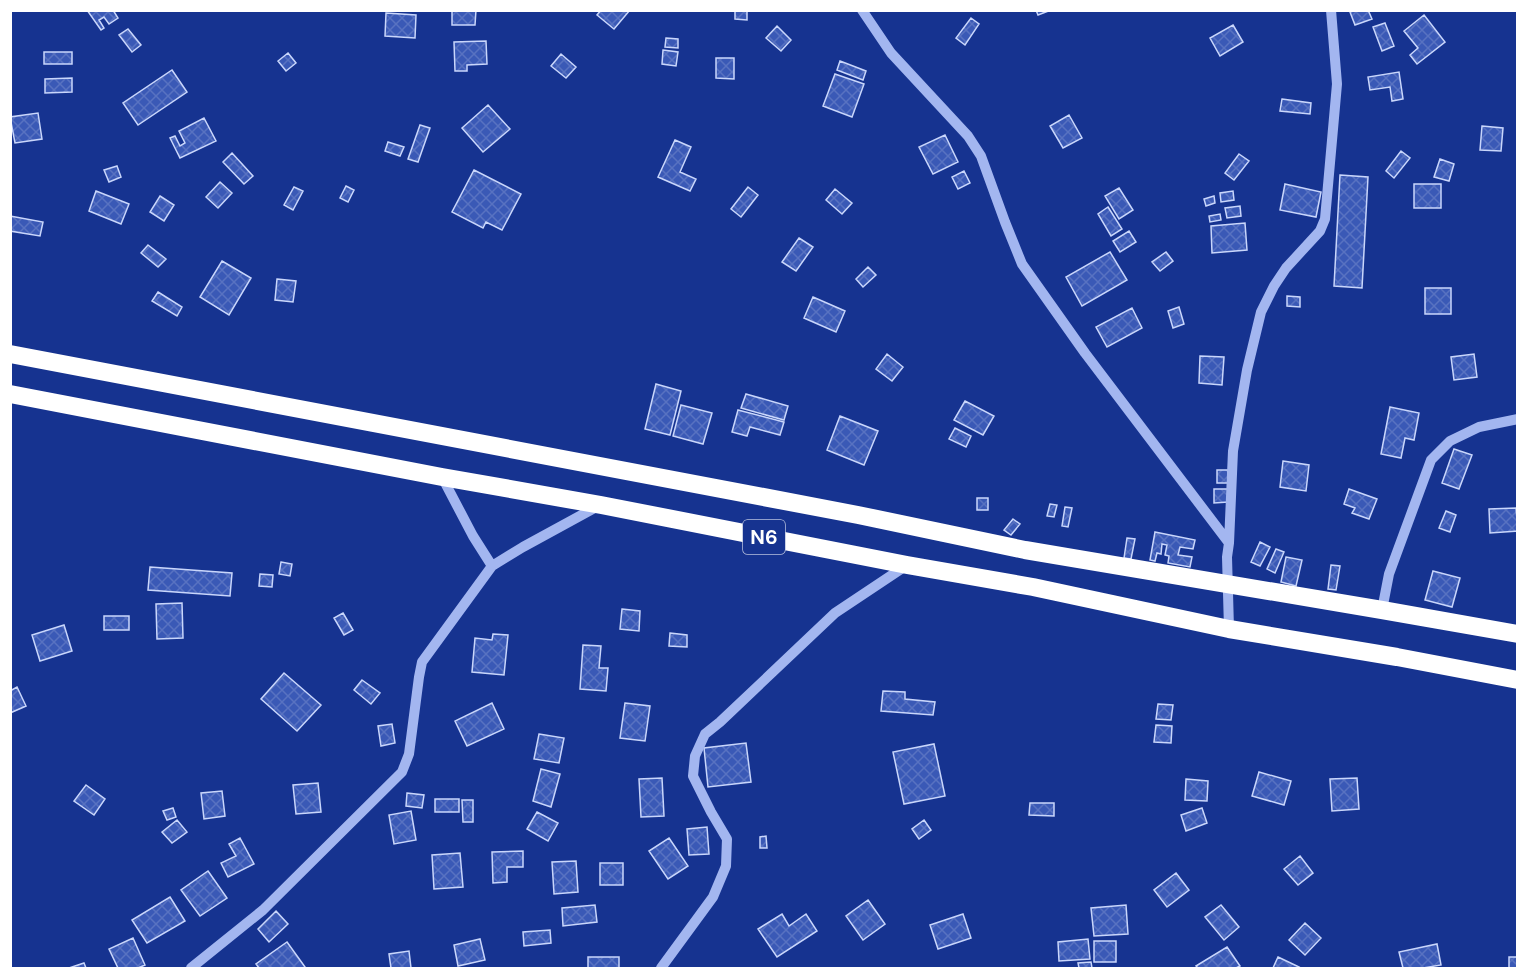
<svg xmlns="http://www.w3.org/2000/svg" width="1528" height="979" font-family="'DM Sans',sans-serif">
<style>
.building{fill:url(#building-cross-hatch);stroke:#c9d6fb;stroke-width:1.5}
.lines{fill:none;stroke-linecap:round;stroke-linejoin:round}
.minor{stroke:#a3b6f0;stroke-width:10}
.highway{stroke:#fff;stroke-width:18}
.labels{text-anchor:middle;stroke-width:4.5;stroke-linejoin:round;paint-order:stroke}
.shield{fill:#163390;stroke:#b9c2de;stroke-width:1.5}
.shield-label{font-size:20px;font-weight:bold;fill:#fff}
</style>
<defs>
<pattern id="building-cross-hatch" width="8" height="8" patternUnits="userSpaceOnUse" patternTransform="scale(1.5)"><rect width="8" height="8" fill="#3a59b6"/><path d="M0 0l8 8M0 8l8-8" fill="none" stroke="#5872c1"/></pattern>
</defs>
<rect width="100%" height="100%" fill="#163390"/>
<path class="building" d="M 87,10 L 113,10 L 118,18 L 109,24 L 104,17 L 99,20 L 104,28 L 101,30 Z
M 452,10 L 476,10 L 475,25 L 452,25 Z
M 601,10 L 630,10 L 614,29 L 597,15 Z
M 735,10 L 747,10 L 747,20 L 735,19 Z
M 1036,10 L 1051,10 L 1038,15 Z
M 1356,10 L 1368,10 L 1372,19 L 1355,25 L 1350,12 Z
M 386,13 L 416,15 L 415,38 L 385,36 Z
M 1424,15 L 1445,42 L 1417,64 L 1410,55 L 1418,48 L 1404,31 Z
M 971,18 L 979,24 L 965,45 L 956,38 Z
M 1385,23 L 1394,46 L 1382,51 L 1373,27 Z
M 1233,25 L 1243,42 L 1220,56 L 1210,38 Z
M 777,26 L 791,40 L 781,51 L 766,38 Z
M 128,29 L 141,45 L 132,52 L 119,35 Z
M 666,38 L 678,39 L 678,48 L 665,47 Z
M 486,41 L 487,64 L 467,65 L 467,71 L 455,71 L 454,42 Z
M 663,50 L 678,52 L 676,66 L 662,64 Z
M 44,52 L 72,52 L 72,64 L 44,64 Z
M 288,53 L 296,63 L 286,71 L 278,61 Z
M 561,54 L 576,67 L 566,78 L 551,66 Z
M 716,58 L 734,58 L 734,79 L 716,78 Z
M 840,61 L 866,71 L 863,80 L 837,70 Z
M 172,70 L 187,92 L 138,125 L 123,103 Z
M 1399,72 L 1403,99 L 1392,101 L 1390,87 L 1370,90 L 1368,77 Z
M 835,74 L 864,84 L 852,117 L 823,106 Z
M 72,78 L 72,92 L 45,93 L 45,79 Z
M 1282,99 L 1311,103 L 1310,114 L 1280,111 Z
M 488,105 L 510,129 L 483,152 L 462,128 Z
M 38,113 L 42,139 L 15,143 L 10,117 Z
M 1069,115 L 1082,138 L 1063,148 L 1050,126 Z
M 204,118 L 216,141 L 180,158 L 170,138 L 175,136 L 180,146 L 185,143 L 179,131 Z
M 420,125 L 430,128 L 418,162 L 408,159 Z
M 1482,126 L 1503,128 L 1501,151 L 1480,150 Z
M 945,135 L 958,162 L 933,174 L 919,147 Z
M 675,140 L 691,147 L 680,172 L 696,179 L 690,191 L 658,177 Z
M 388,142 L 404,147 L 400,156 L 385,151 Z
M 1401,151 L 1410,158 L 1394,178 L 1386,171 Z
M 232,153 L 253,176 L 244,184 L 223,162 Z
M 1239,154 L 1249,161 L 1234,180 L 1225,173 Z
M 1440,159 L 1454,164 L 1449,181 L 1434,177 Z
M 117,166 L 121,177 L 109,182 L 104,170 Z
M 474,170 L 521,194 L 502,230 L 486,222 L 483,228 L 452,212 Z
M 964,171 L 970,183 L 958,189 L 952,177 Z
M 1340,175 L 1368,177 L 1362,288 L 1334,286 Z
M 220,182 L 232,193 L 218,208 L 206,197 Z
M 1285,184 L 1321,192 L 1316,217 L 1280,210 Z
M 1414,184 L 1441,184 L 1441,208 L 1414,208 Z
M 346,186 L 354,190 L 348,202 L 340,198 Z
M 294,187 L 303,191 L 293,210 L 284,205 Z
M 748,187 L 758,195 L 741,217 L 731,209 Z
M 1119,188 L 1133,210 L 1119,219 L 1105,196 Z
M 835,189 L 852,203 L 842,214 L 826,200 Z
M 96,191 L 129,204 L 121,224 L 89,211 Z
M 1233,191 L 1234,200 L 1221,202 L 1220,193 Z
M 160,196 L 174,205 L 164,221 L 150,212 Z
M 1214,196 L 1215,203 L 1206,206 L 1204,199 Z
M 1240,206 L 1241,216 L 1227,218 L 1225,208 Z
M 1108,207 L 1122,229 L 1111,236 L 1098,214 Z
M 1220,214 L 1221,220 L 1210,222 L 1209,216 Z
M 10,216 L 43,222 L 40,236 L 10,231 Z
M 1245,223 L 1247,250 L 1212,253 L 1211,226 Z
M 1129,231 L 1136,242 L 1120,252 L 1113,241 Z
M 799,238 L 813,247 L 796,271 L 782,262 Z
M 148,245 L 166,259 L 158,267 L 141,253 Z
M 1110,252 L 1127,280 L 1082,306 L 1066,277 Z
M 1166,252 L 1173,261 L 1160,271 L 1152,262 Z
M 222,261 L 251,278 L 229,315 L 200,297 Z
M 868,267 L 876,275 L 863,287 L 856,279 Z
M 277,279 L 296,281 L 293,302 L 275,300 Z
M 1425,288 L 1451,288 L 1451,314 L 1425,314 Z
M 158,292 L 182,307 L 177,316 L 152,301 Z
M 1287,296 L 1300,297 L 1300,307 L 1287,306 Z
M 813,297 L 845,311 L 836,332 L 804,318 Z
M 1179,307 L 1184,324 L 1173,328 L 1168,311 Z
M 1132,308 L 1142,328 L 1107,347 L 1096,327 Z
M 887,354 L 903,367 L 892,381 L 876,369 Z
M 1474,354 L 1477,377 L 1454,380 L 1451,357 Z
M 1200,356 L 1224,357 L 1222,385 L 1199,383 Z
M 656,384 L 681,391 L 670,435 L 645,429 Z
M 746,394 L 788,406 L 784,420 L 741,408 Z
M 965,401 L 994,416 L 983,435 L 954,420 Z
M 681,405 L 712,413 L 703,444 L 673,436 Z
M 1390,407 L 1419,413 L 1414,440 L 1405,438 L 1401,458 L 1381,454 Z
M 738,410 L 784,422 L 780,435 L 750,427 L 747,436 L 732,432 Z
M 840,416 L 878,431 L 864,465 L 827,450 Z
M 955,428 L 971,436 L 966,447 L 949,439 Z
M 1454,449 L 1472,455 L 1459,489 L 1442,483 Z
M 1283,461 L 1309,465 L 1306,491 L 1280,487 Z
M 1217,470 L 1228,470 L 1228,483 L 1217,483 Z
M 1214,489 L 1228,489 L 1228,502 L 1214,503 Z
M 1349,489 L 1377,499 L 1369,519 L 1352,513 L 1355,508 L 1344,504 Z
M 977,498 L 988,498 L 988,510 L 977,510 Z
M 1050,504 L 1057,505 L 1054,517 L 1047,516 Z
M 1065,507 L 1072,508 L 1068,527 L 1062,526 Z
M 1516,508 L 1518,531 L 1490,533 L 1489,509 Z
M 1446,511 L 1456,515 L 1450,532 L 1439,528 Z
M 1013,519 L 1020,524 L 1011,535 L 1004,530 Z
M 1155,532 L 1195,540 L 1193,549 L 1180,547 L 1178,555 L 1192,557 L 1190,567 L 1168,563 L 1169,556 L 1165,555 L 1167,545 L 1162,544 L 1161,554 L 1157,553 L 1155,561 L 1150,560 Z
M 1127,538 L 1135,539 L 1131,559 L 1124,558 Z
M 1260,542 L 1270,547 L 1260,566 L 1251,562 Z
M 1276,549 L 1284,552 L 1275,573 L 1267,569 Z
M 1286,557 L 1302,560 L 1296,586 L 1281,582 Z
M 281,562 L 292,564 L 290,576 L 279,574 Z
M 1331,565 L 1340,566 L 1336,590 L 1328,589 Z
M 150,567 L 232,573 L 230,596 L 148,590 Z
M 1433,571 L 1460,578 L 1452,607 L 1425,600 Z
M 260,574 L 273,575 L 272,587 L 259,586 Z
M 182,603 L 183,638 L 157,639 L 156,604 Z
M 622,609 L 640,611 L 639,631 L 620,629 Z
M 343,613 L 353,630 L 344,635 L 334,618 Z
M 104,616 L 129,616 L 129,630 L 104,630 Z
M 64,625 L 72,651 L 40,661 L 32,635 Z
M 670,633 L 687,635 L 687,647 L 669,646 Z
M 493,634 L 508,635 L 504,675 L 472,672 L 475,638 L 492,640 Z
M 583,645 L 601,646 L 599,668 L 608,668 L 606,691 L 580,689 Z
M 284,673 L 321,705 L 297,731 L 261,699 Z
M 362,680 L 380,693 L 371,704 L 354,690 Z
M 17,687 L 26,706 L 10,713 L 10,691 Z
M 883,691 L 905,692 L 905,699 L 935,702 L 933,715 L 881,711 Z
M 492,703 L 504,729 L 467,746 L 455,721 Z
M 625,703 L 650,706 L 645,741 L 620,738 Z
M 1158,704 L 1173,705 L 1171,720 L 1156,719 Z
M 392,724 L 395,743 L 381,746 L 378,726 Z
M 1156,725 L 1172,726 L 1171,743 L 1154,742 Z
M 539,734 L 564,738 L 559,763 L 534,759 Z
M 746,743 L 751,782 L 708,787 L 704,748 Z
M 934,744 L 945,796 L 904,804 L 893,752 Z
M 541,769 L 560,774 L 551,807 L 533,801 Z
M 1259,772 L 1291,781 L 1284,805 L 1252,796 Z
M 662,778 L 664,816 L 641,817 L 639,779 Z
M 1357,778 L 1359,809 L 1332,811 L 1330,779 Z
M 1186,779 L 1208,781 L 1207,801 L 1185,800 Z
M 318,783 L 321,812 L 296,814 L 293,785 Z
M 86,785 L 105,799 L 94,815 L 74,801 Z
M 222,791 L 225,816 L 204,819 L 201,793 Z
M 407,793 L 424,795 L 422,808 L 406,806 Z
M 435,799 L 459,799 L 459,812 L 435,812 Z
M 462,800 L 473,800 L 473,822 L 463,822 Z
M 1030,803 L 1054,803 L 1054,816 L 1029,815 Z
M 173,808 L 176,817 L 167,820 L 163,811 Z
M 1202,808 L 1207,823 L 1186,831 L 1181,815 Z
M 411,811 L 416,840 L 394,844 L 389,815 Z
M 537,812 L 558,823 L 548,841 L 527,829 Z
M 177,820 L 187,832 L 172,843 L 162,832 Z
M 924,820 L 931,830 L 919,839 L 912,829 Z
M 707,827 L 709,854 L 689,855 L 687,829 Z
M 766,836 L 767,848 L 760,848 L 760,837 Z
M 240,838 L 254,864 L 228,877 L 221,863 L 236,856 L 229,844 Z
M 669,838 L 688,866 L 668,879 L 649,851 Z
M 523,851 L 523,867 L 507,867 L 507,882 L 493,883 L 492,852 Z
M 460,853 L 463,887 L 434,889 L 432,855 Z
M 1300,856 L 1313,873 L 1298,885 L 1284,869 Z
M 576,861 L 578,892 L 554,894 L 552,862 Z
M 600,863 L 623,863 L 623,885 L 600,885 Z
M 208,871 L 227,898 L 200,916 L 181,890 Z
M 1176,873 L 1189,890 L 1167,907 L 1154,890 Z
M 170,897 L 185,921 L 147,943 L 132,920 Z
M 868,900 L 885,924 L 863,940 L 846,916 Z
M 595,905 L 597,922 L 563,926 L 562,908 Z
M 1126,905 L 1128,934 L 1094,936 L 1091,908 Z
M 1221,905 L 1239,927 L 1224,940 L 1205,917 Z
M 276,911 L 288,924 L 269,942 L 258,929 Z
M 782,914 L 789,926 L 806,914 L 817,931 L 777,957 L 758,929 Z
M 963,914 L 971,938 L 938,949 L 930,925 Z
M 1305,923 L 1321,938 L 1305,955 L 1289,940 Z
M 550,930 L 551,943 L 524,946 L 523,932 Z
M 133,938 L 145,965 L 138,968 L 118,968 L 109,949 Z
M 480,939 L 485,960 L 458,966 L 454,945 Z
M 1088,939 L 1090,959 L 1059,961 L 1058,942 Z
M 1094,941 L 1116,941 L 1116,962 L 1094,962 Z
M 287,942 L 305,967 L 303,968 L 259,968 L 256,964 Z
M 1437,944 L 1441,965 L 1423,968 L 1403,968 L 1399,952 Z
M 1227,947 L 1240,966 L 1236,968 L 1198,968 L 1196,966 Z
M 409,951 L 411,968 L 391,968 L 389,954 Z
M 588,957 L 619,957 L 619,968 L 588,968 Z
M 1278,957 L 1299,967 L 1298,968 L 1273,968 Z
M 1509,957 L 1518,957 L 1518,968 L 1509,968 Z
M 1091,962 L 1092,968 L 1079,968 L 1078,963 Z
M 84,963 L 86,968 L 69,968 Z"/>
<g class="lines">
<path class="minor" d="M 862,10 L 891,53 L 968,136 L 981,156 L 1005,222 L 1022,264 L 1085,353 L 1229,543 L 1227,557 L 1229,629
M 442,477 L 473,536 L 492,566
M 1229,543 L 1233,451 L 1247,370 L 1261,312 L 1274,286 L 1286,268 L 1320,231 L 1325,219 L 1337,84 L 1331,10
M 1382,610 L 1389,574 L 1431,460 L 1450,441 L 1479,427 L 1518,419
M 191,968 L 263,910 L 402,772 L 409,754 L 419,677 L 422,662 L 492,566 L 523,547 L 598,506
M 661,968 L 713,897 L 726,866 L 727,839 L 711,812 L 693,776 L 695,756 L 705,734 L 720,722 L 835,613 L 907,565"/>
<path class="highway" d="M 10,354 L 858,515 L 1025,550 L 1382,610 L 1518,634
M 10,394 L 442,477 L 601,505 L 907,565 L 1033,587 L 1229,629 L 1397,657 L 1518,680"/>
</g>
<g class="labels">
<rect class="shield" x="743" y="520" width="42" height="34" rx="4.5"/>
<g class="shield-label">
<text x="764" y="544">N6</text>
</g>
</g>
<rect width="1528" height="979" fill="none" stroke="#ffffff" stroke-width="24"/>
</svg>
